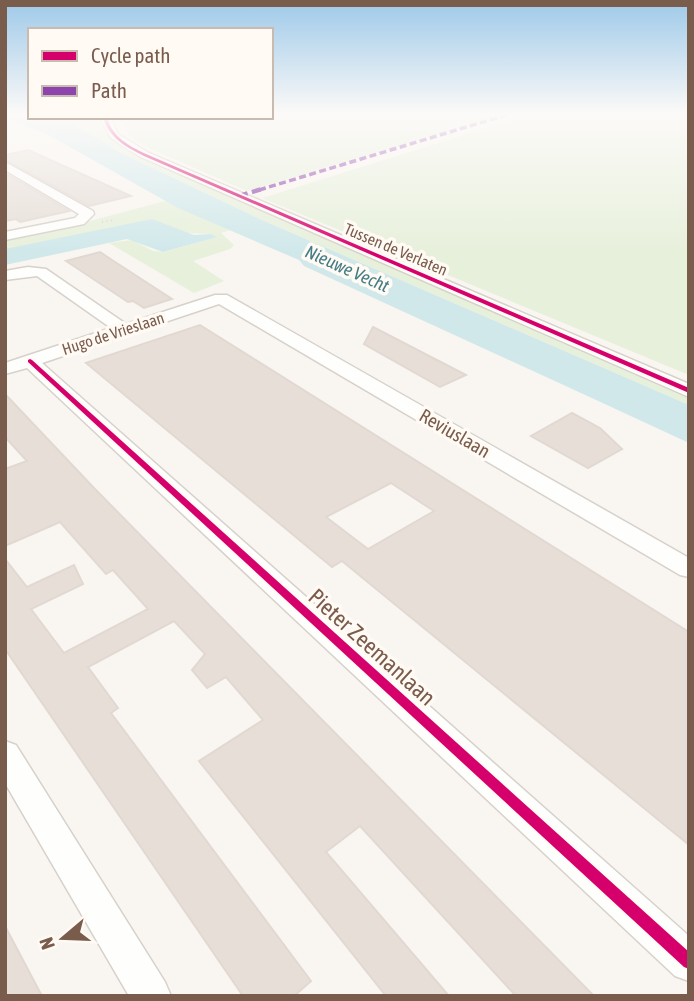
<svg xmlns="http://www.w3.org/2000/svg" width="694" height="1001" font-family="'Asap Condensed',sans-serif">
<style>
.green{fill:#e7f0db}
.water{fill:#d0e8ea}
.building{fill:#e6ded7;stroke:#e2d8d2;stroke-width:2;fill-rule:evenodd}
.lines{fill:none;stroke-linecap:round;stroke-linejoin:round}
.street-casing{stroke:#d7d1cb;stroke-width:3}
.path{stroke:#dcd5d0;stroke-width:2.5;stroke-dasharray:1 3.5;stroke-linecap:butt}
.street{fill:#fefefd;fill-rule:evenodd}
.quiet-far1{stroke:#8e44ad;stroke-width:3.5;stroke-dasharray:7 3.5;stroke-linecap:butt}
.quiet{stroke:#8e44ad;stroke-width:4.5;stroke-dasharray:9 4.5;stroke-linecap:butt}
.cycleway-casing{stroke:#fffaf3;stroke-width:4}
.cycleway{fill:#d6006c;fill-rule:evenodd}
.labels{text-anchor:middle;stroke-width:7;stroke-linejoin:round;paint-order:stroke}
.far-street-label{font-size:16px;fill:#7a5c4d;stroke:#fffaf3}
.far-water-label{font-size:18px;font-style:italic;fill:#437c86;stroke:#fffaf3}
.street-label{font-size:19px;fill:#7a5c4d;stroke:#fffaf3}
.near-street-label{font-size:23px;fill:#7a5c4d;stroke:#fffaf3}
</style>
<rect width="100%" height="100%" fill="#f9f5f0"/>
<path class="green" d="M 271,114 L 508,114 L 247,191 L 144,146 L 129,136 L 119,117 L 271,117 Z
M 532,114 L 689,114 L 689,375 L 262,198 Z
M 40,117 L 101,120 C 105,137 123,147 139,154 L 689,396 L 689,405 L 262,220 L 119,152 L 80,128 L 77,122 L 57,122 Z
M 165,201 L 230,230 L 221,233 L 234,245 L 230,249 L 193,261 L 224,281 L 194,293 L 109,243 L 132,240 L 153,251 L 164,252 L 216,237 L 211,234 L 188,233 L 5,249 L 5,239 L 75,225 Z"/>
<path class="water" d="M 5,114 L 28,114 L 30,117 L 79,122 L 76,124 L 80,128 L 119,152 L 262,220 L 689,405 L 689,443 C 560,383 432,325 304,266 L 299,260 L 178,208 L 45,133 L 5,119 Z
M 152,219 L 194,235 L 211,234 L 217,237 L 163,252 L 127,239 L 5,265 L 5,249 Z"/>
<path class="building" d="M 28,150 L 131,196 L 89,206 L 5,160 L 5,155 Z
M 5,173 L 69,211 L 20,222 L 16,219 L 5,221 Z
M 100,252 L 112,260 L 172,299 L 144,308 L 133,301 L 128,302 L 66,261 Z
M 200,325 L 689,632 L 689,845 L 342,561 L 332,567 L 86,363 ZM 391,483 L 434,511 L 368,549 L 326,517 Z
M 373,327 L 466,375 L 440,387 L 364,344 Z
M 5,394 L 94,488 L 594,996 L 516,996 L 360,826 L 326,852 L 449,996 L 386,996 L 199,761 L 263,720 L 226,677 L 207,688 L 192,670 L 205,654 L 174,621 L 88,667 L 118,708 L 111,713 L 311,981 L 294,996 L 243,996 L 5,649 L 5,559 L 27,587 L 74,565 L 83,584 L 31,609 L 64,653 L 148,609 L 113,570 L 106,574 L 60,522 L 5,546 L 5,469 L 27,461 L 5,437 Z
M 572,413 L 600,428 L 622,449 L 588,468 L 531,436 Z
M 5,926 L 42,996 L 5,996 Z"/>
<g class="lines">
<g class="street-casing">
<path id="street" d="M 100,117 L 110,117 L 118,134 L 149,153 L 689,384 L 689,397 L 141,157 L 111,138 Z
M 5,162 L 93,211 L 94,214 L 84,224 L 5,240 L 5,232 L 75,218 L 79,214 L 5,170 Z
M 28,267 L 46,269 L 126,324 L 215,295 L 227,295 L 689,558 L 689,577 L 680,575 L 219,304 L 42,363 L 689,936 L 689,981 L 675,976 L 27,368 L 5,374 L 5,363 L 111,328 L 37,276 L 5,280 L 5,271 Z
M 5,741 L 16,745 L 165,982 L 171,996 L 129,996 L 5,783 Z"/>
</g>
<path class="path" d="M 102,222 L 114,220"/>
<use href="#street" class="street"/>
<path class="quiet-far1" d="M 259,190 L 509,114"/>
<path class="quiet" d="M 239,196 L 265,188"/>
<g class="cycleway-casing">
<path id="cycleway" d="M 103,117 L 107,117 C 112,137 129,146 146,154 L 689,388 L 689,393 L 144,156 C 126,147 109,138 103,117 Z
M 30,359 L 32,360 L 689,952 L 689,969 L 684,967 L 28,362 L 28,360 Z"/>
</g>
<use href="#cycleway" class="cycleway"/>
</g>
<linearGradient id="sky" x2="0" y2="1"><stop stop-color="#9ec9e9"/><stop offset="0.45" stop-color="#fcfaf8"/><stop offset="1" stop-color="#fcfaf8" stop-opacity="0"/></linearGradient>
<rect width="694" height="254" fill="url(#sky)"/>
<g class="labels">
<g class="far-street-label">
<text transform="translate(396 249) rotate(23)" y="6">Tussen de Verlaten</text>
<text transform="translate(113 333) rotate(-18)" y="6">Hugo de Vrieslaan</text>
</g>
<g class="far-water-label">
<text transform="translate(347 269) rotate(24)" y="6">Nieuwe Vecht</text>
</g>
<g class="street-label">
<text transform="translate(455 433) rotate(30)" y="7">Reviuslaan</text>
</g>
<g class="near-street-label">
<text transform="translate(372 647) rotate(42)" y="8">Pieter Zeemanlaan</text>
</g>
</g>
<rect width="694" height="1001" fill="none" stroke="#7a5c4d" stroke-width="14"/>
<rect x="28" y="28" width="245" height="91" fill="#fffaf3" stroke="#cabbb1" stroke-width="2"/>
<rect x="42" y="51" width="35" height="10" fill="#d6006c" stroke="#cabbb1" stroke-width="2"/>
<text x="91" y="63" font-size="21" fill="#7a5c4d">Cycle path</text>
<rect x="42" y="86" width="35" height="10" fill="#8e44ad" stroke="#cabbb1" stroke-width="2"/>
<text x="91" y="98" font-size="21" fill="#7a5c4d">Path</text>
<g transform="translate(63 938) rotate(251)" stroke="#fffaf3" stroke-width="5" paint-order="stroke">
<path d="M0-5L12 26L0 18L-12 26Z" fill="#7a5c4d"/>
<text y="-10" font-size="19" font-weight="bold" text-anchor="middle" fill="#7a5c4d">N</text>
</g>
</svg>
